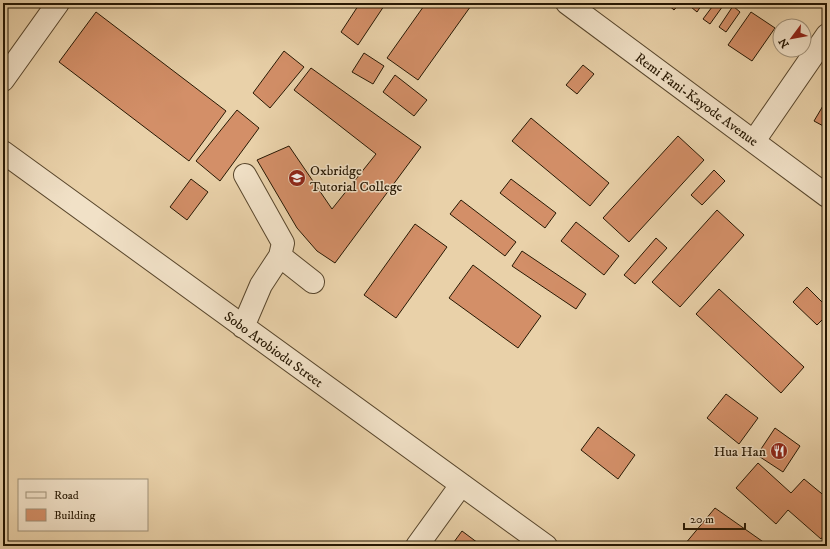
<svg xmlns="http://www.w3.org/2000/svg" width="830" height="549" font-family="'IM FELL DW Pica',serif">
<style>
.building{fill:#d38f68;stroke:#271803}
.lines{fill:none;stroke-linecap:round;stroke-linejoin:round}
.minor-casing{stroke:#58462c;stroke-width:24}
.minor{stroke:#f1e1c7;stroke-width:22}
.labels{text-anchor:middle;stroke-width:3;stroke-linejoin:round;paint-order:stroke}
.street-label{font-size:14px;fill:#271803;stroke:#f1e1c7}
.poi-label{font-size:14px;fill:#271803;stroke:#f1e1c7;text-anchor:start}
</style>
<rect width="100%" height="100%" fill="#e9d1a9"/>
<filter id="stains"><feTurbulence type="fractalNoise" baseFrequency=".005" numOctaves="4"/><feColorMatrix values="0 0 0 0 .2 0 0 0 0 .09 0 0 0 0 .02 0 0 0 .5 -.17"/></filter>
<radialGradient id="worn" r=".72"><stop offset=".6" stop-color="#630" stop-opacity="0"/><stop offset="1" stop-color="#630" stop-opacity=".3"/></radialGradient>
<path class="building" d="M 360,3 L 386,3 L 358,45 L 341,32 Z
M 426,3 L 473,3 L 418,80 L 387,58 Z
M 666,3 L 680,3 L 674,10 Z
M 694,3 L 703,3 L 697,12 L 691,7 Z
M 715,3 L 725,3 L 710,24 L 703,19 Z
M 733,6 L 740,12 L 726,32 L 719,27 Z
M 96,12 L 226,111 L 189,161 L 59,62 Z
M 751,12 L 775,28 L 752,61 L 728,45 Z
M 284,51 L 304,67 L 270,108 L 253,93 Z
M 364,53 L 384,66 L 373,84 L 352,72 Z
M 583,65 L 594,74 L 577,94 L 566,85 Z
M 311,68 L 421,147 L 335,263 L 317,251 L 297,228 L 257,160 L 289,146 L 332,209 L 376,154 L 294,90 Z
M 395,75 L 427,100 L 414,116 L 383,92 Z
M 827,99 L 827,128 L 814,121 Z
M 237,110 L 259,128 L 220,181 L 196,161 Z
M 531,118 L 609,183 L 590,206 L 512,141 Z
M 678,136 L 704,160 L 629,242 L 603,218 Z
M 714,170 L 725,181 L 702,205 L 691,195 Z
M 191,179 L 208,192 L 187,220 L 170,207 Z
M 511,179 L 556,213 L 545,228 L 500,193 Z
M 461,200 L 516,242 L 505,256 L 450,214 Z
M 717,210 L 744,235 L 680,307 L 652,282 Z
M 576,222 L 619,256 L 604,275 L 561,241 Z
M 415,224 L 447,247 L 396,318 L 364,295 Z
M 656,238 L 667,248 L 635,284 L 624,275 Z
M 522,251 L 586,294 L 576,309 L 512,266 Z
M 473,265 L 541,316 L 518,348 L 449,298 Z
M 807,287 L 827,307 L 827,315 L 817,325 L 793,302 Z
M 719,289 L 804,367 L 781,393 L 696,314 Z
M 726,394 L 758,418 L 739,444 L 707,418 Z
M 598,427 L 635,455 L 618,479 L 581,450 Z
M 775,428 L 800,446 L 783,472 L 757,455 Z
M 758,463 L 791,493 L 804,479 L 827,498 L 827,531 L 821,539 L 788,510 L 776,524 L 736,488 Z
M 715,508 L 769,546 L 688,546 L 685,544 Z
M 462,531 L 482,546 L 451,546 Z"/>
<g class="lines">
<g class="minor-casing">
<path id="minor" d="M 567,3 L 827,196
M 3,80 L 58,3
M 754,141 L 827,35
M 3,152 L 546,546
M 280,256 L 313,282
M 243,327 L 261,285 L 280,256 L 283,243 L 245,175
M 417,546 L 461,485"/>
</g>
<use href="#minor" class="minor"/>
</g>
<defs>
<g id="school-disc" transform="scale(0.9)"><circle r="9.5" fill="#8f2418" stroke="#f1e1c7"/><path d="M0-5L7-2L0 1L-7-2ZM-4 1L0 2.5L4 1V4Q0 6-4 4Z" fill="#fff"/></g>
<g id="restaurant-disc" transform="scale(0.9)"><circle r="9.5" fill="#8f2418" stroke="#f1e1c7"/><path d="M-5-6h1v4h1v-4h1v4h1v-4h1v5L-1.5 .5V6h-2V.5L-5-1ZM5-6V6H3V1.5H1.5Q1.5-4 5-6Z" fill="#fff"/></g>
</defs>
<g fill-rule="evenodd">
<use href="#school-disc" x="297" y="178"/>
<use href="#restaurant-disc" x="779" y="451"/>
</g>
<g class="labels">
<g class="street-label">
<text transform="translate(697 99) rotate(36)" y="5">Remi Fani-Kayode Avenue</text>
<text transform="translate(274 349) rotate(36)" y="5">Sobo Arobiodu Street</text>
</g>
<g class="poi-label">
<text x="310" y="175">Oxbridge<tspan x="310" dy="16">Tutorial College</tspan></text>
<text x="766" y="456" text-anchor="end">Hua Han</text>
</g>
</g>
<rect width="830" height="549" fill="none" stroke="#e9d1a9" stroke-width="16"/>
<rect x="4" y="4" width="822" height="541" fill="none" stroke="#271803" stroke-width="2"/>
<rect x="8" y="8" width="814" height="533" fill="none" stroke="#271803"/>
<rect x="18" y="479" width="130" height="52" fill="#f1e1c7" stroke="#a09179"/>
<rect x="26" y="492" width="20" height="6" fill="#f1e1c7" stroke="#a09179"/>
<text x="54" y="499" font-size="12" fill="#271803">Road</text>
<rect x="26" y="509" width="20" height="12" fill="#d38f68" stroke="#a09179"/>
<text x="54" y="519" font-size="12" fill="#271803">Building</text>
<g transform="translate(792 38) rotate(238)"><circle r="19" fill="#f1e1c7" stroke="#a09179"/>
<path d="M0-3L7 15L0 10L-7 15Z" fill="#8f2418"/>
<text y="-6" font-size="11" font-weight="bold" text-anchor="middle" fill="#271803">N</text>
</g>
<path d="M684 523v6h61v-6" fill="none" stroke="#271803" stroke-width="2"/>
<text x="690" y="523" font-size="12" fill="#271803" stroke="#f1e1c7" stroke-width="3" paint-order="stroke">20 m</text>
<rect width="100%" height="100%" filter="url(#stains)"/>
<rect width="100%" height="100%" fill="url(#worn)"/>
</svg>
